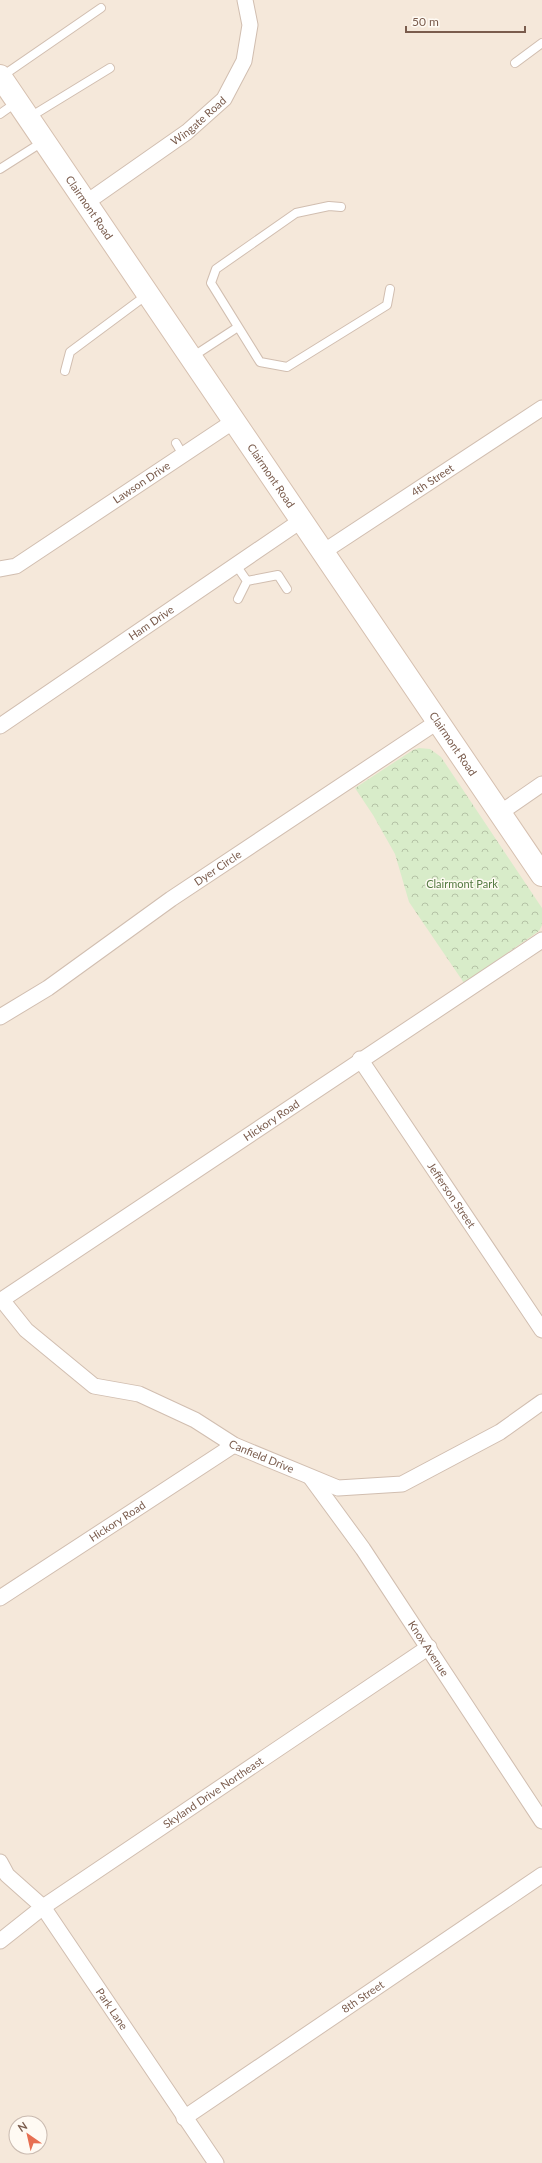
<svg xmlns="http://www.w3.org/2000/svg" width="542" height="2163" font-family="Lato,sans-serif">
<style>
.residential{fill:#f5e8da;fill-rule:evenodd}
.park{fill:url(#park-crowns)}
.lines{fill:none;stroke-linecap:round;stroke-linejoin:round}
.lane-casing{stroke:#d1beb0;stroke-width:10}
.street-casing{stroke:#d1beb0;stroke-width:17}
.secondary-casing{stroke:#d6c0b0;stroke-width:24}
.lane{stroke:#fff;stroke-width:8}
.street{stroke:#fff;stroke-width:15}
.secondary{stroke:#fff;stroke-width:22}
.labels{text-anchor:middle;stroke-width:3;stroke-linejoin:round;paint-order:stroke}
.street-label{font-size:11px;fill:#7a5c4d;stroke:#fffaf3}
.park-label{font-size:11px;fill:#537a41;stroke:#fffaf3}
</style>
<defs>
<pattern id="park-crowns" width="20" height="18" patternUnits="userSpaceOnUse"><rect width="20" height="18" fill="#d8ecc9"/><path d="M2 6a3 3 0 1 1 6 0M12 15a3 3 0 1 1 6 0" fill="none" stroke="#b4c2a5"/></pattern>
</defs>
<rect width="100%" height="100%" fill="#fdf6ec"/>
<path class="residential" d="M 0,0 L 542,0 L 542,2163 L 0,2163 ZM 16,2123 L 40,2123 L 40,2147 L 16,2147 Z"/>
<path class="park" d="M 419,748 L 430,749 L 441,757 L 542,908 L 542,925 L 539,931 L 464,983 L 409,902 L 395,854 L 373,815 L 355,788 L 413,750 Z"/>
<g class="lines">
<g class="lane-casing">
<path id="lane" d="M 515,63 L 542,43
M 1,77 L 101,8
M 0,114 L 17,102
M 30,117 L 110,68
M 0,169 L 44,141
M 341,207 L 329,206 L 296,213 L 216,269 L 211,283 L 260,362 L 287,367 L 387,305 L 390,289
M 192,357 L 238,327
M 65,371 L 70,352 L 148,294
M 176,443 L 183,455
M 236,565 L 247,581 L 238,599
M 247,581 L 278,575 L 287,589"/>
</g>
<g class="street-casing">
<g id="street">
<path id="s1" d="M 87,202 L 187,132 L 224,99 L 244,61 L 250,25 L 245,0"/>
<path id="s2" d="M 323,552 L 542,408"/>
<path id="s3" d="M 0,569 L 16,566 L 234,421"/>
<path id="s4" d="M 0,726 L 302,520"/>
<path d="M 500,813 L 542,784"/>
<path id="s5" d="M 0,1017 L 48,988 L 171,899 L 437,722"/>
<path id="s6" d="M 360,1059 L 542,1330"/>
<path id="s7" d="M 2,1300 L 26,1330 L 94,1386 L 139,1394 L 195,1420 L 234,1445 L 338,1488 L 402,1484 L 500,1432 L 542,1402"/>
<path id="s8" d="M 0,1301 L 542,940"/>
<path id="s9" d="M 311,1478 L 363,1549 L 542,1821"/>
<path id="s10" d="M 0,1598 L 234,1445"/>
<path id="s11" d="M 0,1862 L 7,1875 L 43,1907 L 216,2163"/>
<path id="s12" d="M 0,1941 L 43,1907 L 429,1647"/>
<path id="s13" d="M 184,2118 L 542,1875"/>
</g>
</g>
<g class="secondary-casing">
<g id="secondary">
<path id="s14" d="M 0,76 L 542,875"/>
</g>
</g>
<use href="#lane" class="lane"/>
<use href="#street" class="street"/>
<use href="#secondary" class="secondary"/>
</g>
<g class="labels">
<g class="street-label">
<text dy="4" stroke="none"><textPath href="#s1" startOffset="138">Wingate Road</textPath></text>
<text dy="4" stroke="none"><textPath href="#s14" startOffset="159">Clairmont Road</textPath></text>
<text dy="4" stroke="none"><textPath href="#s14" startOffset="483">Clairmont Road</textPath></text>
<text dy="4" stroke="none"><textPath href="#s2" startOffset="131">4th Street</textPath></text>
<text dy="4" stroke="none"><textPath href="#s3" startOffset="167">Lawson Drive</textPath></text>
<text dy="4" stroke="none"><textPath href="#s4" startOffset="183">Ham Drive</textPath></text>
<text dy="4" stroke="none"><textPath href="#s14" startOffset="807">Clairmont Road</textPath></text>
<text dy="4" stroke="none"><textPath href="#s5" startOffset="264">Dyer Circle</textPath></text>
<text dy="4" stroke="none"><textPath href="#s8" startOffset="326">Hickory Road</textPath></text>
<text dy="4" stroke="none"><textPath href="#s6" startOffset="164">Jefferson Street</textPath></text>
<text dy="4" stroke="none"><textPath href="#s7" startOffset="310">Canfield Drive</textPath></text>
<text dy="4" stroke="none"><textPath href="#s10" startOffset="140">Hickory Road</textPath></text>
<text dy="4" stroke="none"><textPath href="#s9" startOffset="207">Knox Avenue</textPath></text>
<text dy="4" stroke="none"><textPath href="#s12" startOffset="260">Skyland Drive Northeast</textPath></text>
<text dy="4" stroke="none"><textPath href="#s13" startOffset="216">8th Street</textPath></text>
<text dy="4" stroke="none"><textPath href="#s11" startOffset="186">Park Lane</textPath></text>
</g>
<g class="park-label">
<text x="462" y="888">Clairmont Park</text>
</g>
</g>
<g transform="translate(28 2135) rotate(326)"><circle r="19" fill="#fffaf3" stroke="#cabbb1"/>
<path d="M0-3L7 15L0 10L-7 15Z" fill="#e76f51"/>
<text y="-6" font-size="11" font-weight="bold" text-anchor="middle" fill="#7a5c4d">N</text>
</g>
<path d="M406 26v6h119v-6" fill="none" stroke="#7a5c4d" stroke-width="2"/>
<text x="412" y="26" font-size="12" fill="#7a5c4d" stroke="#fffaf3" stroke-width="3" paint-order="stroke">50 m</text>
</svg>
